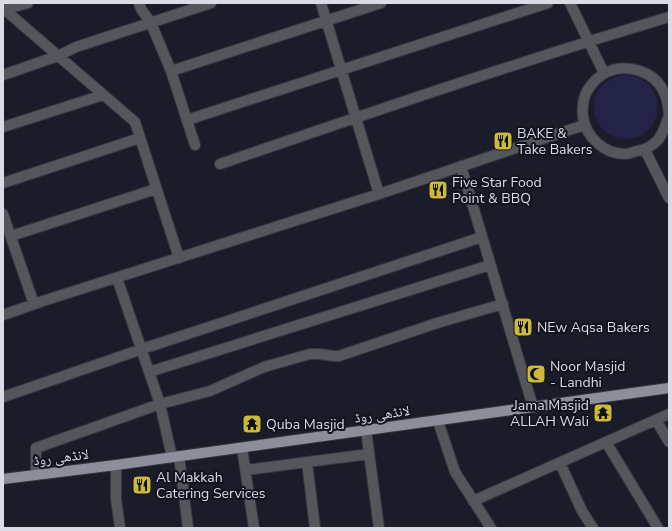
<svg xmlns="http://www.w3.org/2000/svg" width="672" height="531" font-family="'Nunito Sans','Noto Naskh Arabic',sans-serif">
<style>
.green{fill:#232348}
.lines{fill:none;stroke-linecap:round;stroke-linejoin:round}
.minor-casing{stroke:#363743;stroke-width:12}
.primary-casing{stroke:#363743;stroke-width:12}
.minor{stroke:#55565c;stroke-width:10}
.primary{stroke:#8d8e9b;stroke-width:10}
.labels{text-anchor:middle;stroke-width:4;stroke-linejoin:round;paint-order:stroke}
.poi-label{font-size:14px;fill:#dadbe4;stroke:#12131f;text-anchor:start}
.street-label{font-size:14px;fill:#dadbe4;stroke:#12131f}
</style>
<rect width="100%" height="100%" fill="#1b1c29"/>
<path class="green" d="M594 107a32 32 0 1 1 64 0a32 32 0 1 1-64 0Z"/>
<g class="lines">
<g class="minor-casing">
<path id="minor" d="M 139,3 L 141,9 L 151,23 L 171,71 L 195,145
M 321,3 L 379,194
M 570,3 L 604,73
M 3,7 L 5,10 L 135,122 L 179,258
M 3,10 L 28,3
M 171,71 L 381,3
M 3,75 L 58,56 L 76,47 L 211,3
M 669,113 C 668,106 667,98 664,92 C 654,71 627,63 607,72 C 598,76 592,83 587,91 C 583,99 582,108 583,117 C 586,137 604,154 625,154 C 629,154 633,152 637,151 C 645,150 652,146 658,140 C 664,132 666,124 669,115
M 187,120 L 341,70 L 548,3
M 3,127 L 103,95
M 645,150 L 669,198
M 220,164 C 369,113 518,62 669,17
M 461,166 L 533,407
M 3,183 L 140,138
M 3,214 L 34,304
M 11,236 L 156,189
M 117,278 L 160,404 L 172,457
M 3,315 L 43,301 L 379,194 L 584,125
M 149,372 L 490,265
M 3,397 L 142,349 L 482,237
M 656,420 L 669,442
M 438,421 L 455,472 L 491,528
M 366,430 L 379,528
M 606,442 L 658,528
M 242,448 L 254,528
M 179,456 L 188,528
M 307,462 L 315,528
M 560,463 L 582,511 L 593,528
M 116,465 L 116,499 L 120,528
M 246,470 L 369,454
M 36,474 L 36,448 L 160,404 L 210,391 L 264,367 L 310,354 L 319,354 L 334,356 L 339,356 L 437,323 L 503,304
M 473,501 L 669,414"/>
</g>
<g class="primary-casing">
<path id="primary" d="M 3,479 L 116,465 L 669,388"/>
</g>
<use href="#minor" class="minor"/>
<use href="#primary" class="primary"/>
</g>
<defs>
<g id="restaurant-square" transform="scale(1)"><rect x="-9" y="-9" width="18" height="18" rx="4" fill="#ccb939" stroke="#12131f"/><path d="M-5-6h1v4h1v-4h1v4h1v-4h1v5L-1.5 .5V6h-2V.5L-5-1ZM5-6V6H3V1.5H1.5Q1.5-4 5-6Z" fill="#111"/></g>
<g id="mosque-square" transform="scale(1)"><rect x="-9" y="-9" width="18" height="18" rx="4" fill="#ccb939" stroke="#12131f"/><path d="M3.5-4.9A6 6 0 1 0 3.5 4.9A5 5 0 1 1 3.5-4.9Z" fill="#111"/></g>
<g id="temple-square" transform="scale(1)"><rect x="-9" y="-9" width="18" height="18" rx="4" fill="#ccb939" stroke="#12131f"/><path d="M0-6L5-2H3V0L6.5 2.5H4V6H1.5V3h-3V6H-4V2.5H-6.5L-3 0V-2H-5Z" fill="#111"/></g>
</defs>
<g fill-rule="evenodd">
<use href="#restaurant-square" x="503" y="141"/>
<use href="#restaurant-square" x="438" y="190"/>
<use href="#restaurant-square" x="523" y="327"/>
<use href="#mosque-square" x="536" y="374"/>
<use href="#temple-square" x="603" y="413"/>
<use href="#temple-square" x="252" y="424"/>
<use href="#restaurant-square" x="142" y="485"/>
</g>
<g class="labels">
<g class="poi-label">
<text x="517" y="138">BAKE &amp;<tspan x="517" dy="16">Take Bakers</tspan></text>
<text x="452" y="187">Five Star Food<tspan x="452" dy="16">Point &amp; BBQ</tspan></text>
<text x="537" y="332">NEw Aqsa Bakers</text>
<text x="550" y="371">Noor Masjid<tspan x="550" dy="16">- Landhi</tspan></text>
<text x="589" y="410" text-anchor="end">Jama Masjid<tspan x="589" dy="16">ALLAH Wali</tspan></text>
<text x="266" y="429">Quba Masjid</text>
<text x="156" y="482">Al Makkah<tspan x="156" dy="16">Catering Services</tspan></text>
</g>
<g class="street-label">
<text transform="translate(382 414) rotate(-8)" y="5">لانڈھی روڈ</text>
<text transform="translate(61 457) rotate(-7)" y="5">لانڈھی روڈ</text>
</g>
</g>
<rect width="672" height="531" fill="none" stroke="#dadbe4" stroke-width="8"/>
</svg>
